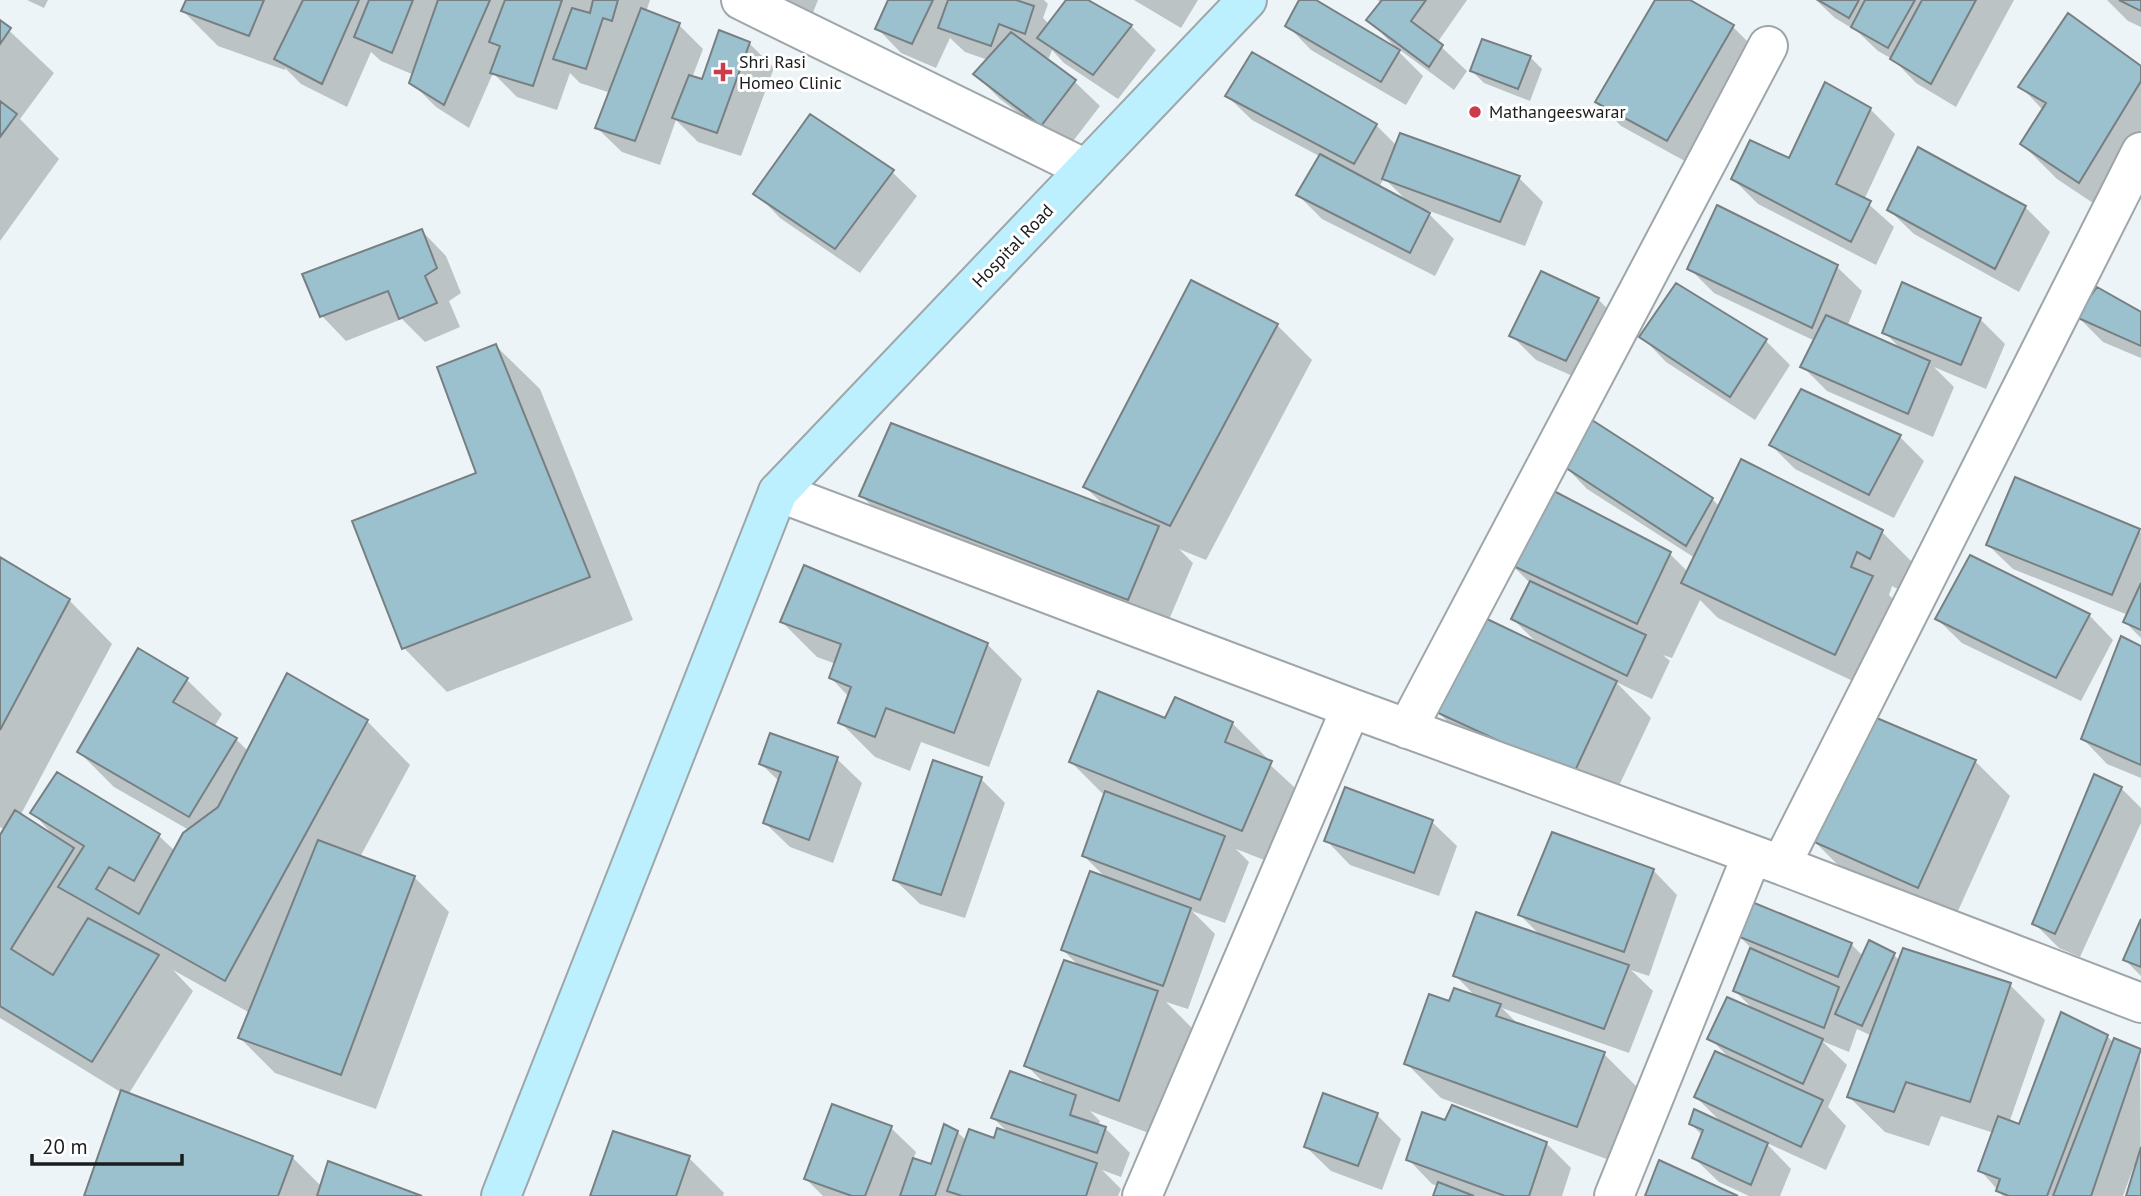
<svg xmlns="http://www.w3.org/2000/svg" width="2141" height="1196" font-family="'PT Sans',sans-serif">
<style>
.shadow{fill:#0003;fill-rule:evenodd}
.building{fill:#9cc1ce;stroke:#787f82;stroke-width:2}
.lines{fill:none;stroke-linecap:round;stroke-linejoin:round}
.street-casing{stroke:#9ea6a9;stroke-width:42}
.secondary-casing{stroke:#9ea6a9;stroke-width:42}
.street{stroke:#fff;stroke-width:38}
.secondary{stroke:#bcf0fe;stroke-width:38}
.poi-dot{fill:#cb3b4a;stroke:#fff;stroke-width:2.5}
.labels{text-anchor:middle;stroke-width:6;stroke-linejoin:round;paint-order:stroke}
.poi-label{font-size:18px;fill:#1a1d1e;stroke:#fff;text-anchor:start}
.street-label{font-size:18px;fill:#1a1d1e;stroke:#fff}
</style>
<rect width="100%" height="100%" fill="#ecf4f7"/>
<path class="shadow" d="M 27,0 L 48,0 L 44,8 Z
M 188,0 L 650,0 L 646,12 L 679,25 L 703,49 L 692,78 L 703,82 L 749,43 L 774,68 L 741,156 L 698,142 L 676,120 L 660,165 L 622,152 L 597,128 L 611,93 L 580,83 L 570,73 L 557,110 L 517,97 L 493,73 L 469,128 L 436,107 L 411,82 L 414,75 L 381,61 L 371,52 L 347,107 L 301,84 L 285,68 L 285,70 L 218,46 L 183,11 Z
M 733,0 L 818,0 L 804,35 Z
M 890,0 L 1044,0 L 1048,4 L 1043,18 L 1050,25 L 1068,0 L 1084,0 L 1131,26 L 1156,50 L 1118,99 L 1064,63 L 1052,50 L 1049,58 L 1040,54 L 1075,82 L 1100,106 L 1067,149 L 1000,99 L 975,74 L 988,60 L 965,52 L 950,38 L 936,68 L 901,53 L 877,28 Z
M 1134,0 L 1198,0 L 1181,28 Z
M 1301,0 L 1313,0 L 1398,50 L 1369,20 L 1382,4 L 1378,0 L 1467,0 L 1437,43 L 1467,71 L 1454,90 L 1400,50 L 1398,51 L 1423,76 L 1406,105 L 1311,50 L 1287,25 Z
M 1657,0 L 1686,0 L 1733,27 L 1757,51 L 1692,165 L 1621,126 L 1597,101 Z
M 1816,0 L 2014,0 L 1956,107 L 1916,83 L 1894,60 L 1878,51 L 1858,32 L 1835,18 Z
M 2107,0 L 2141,0 L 2141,27 L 2128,21 Z
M 0,22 L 54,73 L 20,119 L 59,159 L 0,241 Z
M 1530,57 L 1542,69 L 1530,101 L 1484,83 L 1472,71 Z
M 2141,68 L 2141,173 L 2114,217 L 2057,179 L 2022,144 L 2043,110 L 2021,87 Z
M 1227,96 L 1376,125 L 1397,146 L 1519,178 L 1543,202 L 1525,246 L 1424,209 L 1454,239 L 1435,276 L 1322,219 L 1298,195 L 1321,157 L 1252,120 ZM 1384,178 L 1406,200 L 1379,187 Z
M 1870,109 L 1895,134 L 1864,200 L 1894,227 L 1876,265 L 1758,204 L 1733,179 L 1790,160 Z
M 892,172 L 917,196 L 860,273 L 780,218 L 756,193 Z
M 2025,207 L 2050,232 L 2019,292 L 1914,234 L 1889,210 Z
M 1718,208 L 1837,267 L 1862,291 L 1847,327 L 1903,351 L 1884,332 L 1980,319 L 2005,344 L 1986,389 L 1934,367 L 1954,387 L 1933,437 L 1827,391 L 1802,366 L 1815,341 L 1714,293 L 1689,268 Z
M 422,231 L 446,256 L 461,293 L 449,301 L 460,327 L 425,342 L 402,319 L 346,341 L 322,316 L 304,275 Z
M 1598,299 L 1622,324 L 1591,384 L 1536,360 L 1511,335 Z
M 2141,314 L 2141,358 L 2103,342 L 2078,317 Z
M 1277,325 L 1312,360 L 1206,560 L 1179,549 L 1193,563 L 1163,634 L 896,531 L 861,495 L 1107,508 L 1085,487 Z
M 1642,337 L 1766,341 L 1790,365 L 1755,420 L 1666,362 Z
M 496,346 L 540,389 L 633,620 L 447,692 L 404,648 L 478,474 Z
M 1900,437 L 1924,461 L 1894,518 L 1795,469 L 1771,445 Z
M 1563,464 L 1712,499 L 1720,507 L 1882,532 L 1917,567 L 1906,593 L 1892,586 L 1889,595 L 1907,613 L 1870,689 L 1718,618 L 1700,600 L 1672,658 L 1663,655 L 1670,661 L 1652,699 L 1616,682 L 1651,718 L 1608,809 L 1472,746 L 1437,711 L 1540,646 L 1513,619 L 1531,584 L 1509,562 L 1551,491 L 1670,554 L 1688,572 L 1695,558 L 1587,489 Z
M 2139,531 L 2141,533 L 2141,638 L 2125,622 L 2128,615 L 2013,569 L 1988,545 Z
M 0,559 L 69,600 L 112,644 L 20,816 L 56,838 L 33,813 L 57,775 L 159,836 L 175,851 L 189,830 L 114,787 L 79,752 L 186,679 L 222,714 L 214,727 L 236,739 L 248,751 L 367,721 L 410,765 L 360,857 L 414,877 L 449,912 L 376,1109 L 275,1073 L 240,1038 L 250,1013 L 173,970 L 193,991 L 128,1095 L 292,1157 L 322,1187 L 417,1196 L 86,1196 L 122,1093 L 0,1018 L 0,838 L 5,830 L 0,827 Z
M 2089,615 L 2113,640 L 2081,701 L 1962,643 L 1937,619 Z
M 782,622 L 987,644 L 1022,679 L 989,767 L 921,742 L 910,771 L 875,757 L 840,722 L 849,697 L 831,678 L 836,664 L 817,657 Z
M 2141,648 L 2141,778 L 2107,764 L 2083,739 Z
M 1166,720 L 1232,723 L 1267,758 L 1266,761 L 1306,798 L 1277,865 L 1236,849 L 1249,862 L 1225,923 L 1192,911 L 1215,934 L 1188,1009 L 1166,1002 L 1192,1028 L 1154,1135 L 1090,1111 L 1100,1121 L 1098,1126 L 1105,1128 L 1130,1153 L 1121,1177 L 1102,1170 L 1121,1189 L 1118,1196 L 823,1196 L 806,1179 L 891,1128 L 916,1152 L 913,1160 L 932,1166 L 957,1132 L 967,1141 L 995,1140 L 1011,1135 L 993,1118 L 1047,1086 L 1026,1065 L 1080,967 L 1063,950 L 1107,879 L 1084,856 L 1105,796 L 1071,762 Z
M 837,759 L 862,783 L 833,863 L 790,847 L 765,823 L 780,782 L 761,764 Z
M 1975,761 L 2010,796 L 1953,922 L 1849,876 L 1814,841 Z
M 981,779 L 1005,803 L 965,918 L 920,904 L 895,880 Z
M 2121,788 L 2141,808 L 2141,823 L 2080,957 L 2059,948 L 2034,923 Z
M 1432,822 L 1457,846 L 1439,896 L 1350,865 L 1326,840 Z
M 1653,870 L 1677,895 L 1649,976 L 1631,970 L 1653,991 L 1629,1053 L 1502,1008 L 1519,1025 L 1604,1054 L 1639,1089 L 1612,1161 L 1441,1098 L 1406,1063 L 1450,1003 L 1477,998 L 1455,975 L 1541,936 L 1520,915 Z
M 2141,923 L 2141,976 L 2125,960 Z
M 1737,934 L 1851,944 L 1863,956 L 1894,955 L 1900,961 L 2010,985 L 2045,1020 L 2009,1123 L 2020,1127 L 2107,1036 L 2114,1043 L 2140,1050 L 2141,1196 L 2128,1196 L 2137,1167 L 2134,1166 L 2123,1196 L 2003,1196 L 1980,1170 L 1994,1133 L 1941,1116 L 1929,1146 L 1885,1132 L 1849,1097 L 1872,1036 L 1857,1029 L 1849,1052 L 1822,1041 L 1847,1065 L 1828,1107 L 1846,1126 L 1826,1170 L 1765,1142 L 1791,1169 L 1780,1196 L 1749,1196 L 1719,1182 L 1694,1158 L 1703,1136 L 1691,1124 L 1722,1123 L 1696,1097 L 1730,1059 L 1710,1038 L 1755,1011 L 1735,991 L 1752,949 Z
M 1377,1115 L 1401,1139 L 1382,1190 L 1331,1171 L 1306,1147 Z
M 1446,1122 L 1546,1143 L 1571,1168 L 1562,1196 L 1435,1196 L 1438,1186 L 1432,1184 L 1408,1159 Z
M 689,1158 L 724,1193 L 723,1196 L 592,1196 Z"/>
<path class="building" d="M 186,0 L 264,0 L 249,36 L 181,11 Z
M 303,0 L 359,0 L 322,84 L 274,59 Z
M 369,0 L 413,0 L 392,53 L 354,37 Z
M 438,0 L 490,0 L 444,105 L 409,83 Z
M 505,0 L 562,0 L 533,86 L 490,73 L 500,46 L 489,42 Z
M 593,0 L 618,0 L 612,21 L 603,18 L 586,69 L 553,59 L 572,8 L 590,13 Z
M 888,0 L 933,0 L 912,44 L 875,29 Z
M 948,0 L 1016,0 L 1034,6 L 1025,34 L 999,24 L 991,46 L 938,28 Z
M 1066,0 L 1088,0 L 1132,25 L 1093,75 L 1037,38 Z
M 1299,0 L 1316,0 L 1400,50 L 1381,82 L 1285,26 Z
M 1382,0 L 1426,0 L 1411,21 L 1443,45 L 1429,67 L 1366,20 Z
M 1655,0 L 1690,0 L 1734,25 L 1667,141 L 1595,102 Z
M 1818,0 L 1859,0 L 1849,18 Z
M 1865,0 L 1915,0 L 1888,48 L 1851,27 Z
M 1922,0 L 1976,0 L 1931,84 L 1890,59 Z
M 2119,0 L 2141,0 L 2141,11 Z
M 641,8 L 680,23 L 635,141 L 595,128 Z
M 2068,13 L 2141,66 L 2141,81 L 2079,183 L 2020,144 L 2046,103 L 2018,87 Z
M 0,20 L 11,28 L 0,44 Z
M 719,30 L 750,42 L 717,133 L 672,118 L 689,75 L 702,79 Z
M 1011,32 L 1076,80 L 1041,126 L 973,74 Z
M 1482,39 L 1531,56 L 1518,89 L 1470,71 Z
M 1252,52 L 1377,124 L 1354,164 L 1225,96 Z
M 1825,82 L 1871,108 L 1836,184 L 1871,201 L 1851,242 L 1731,179 L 1750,140 L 1789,158 Z
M 0,101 L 17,114 L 0,137 Z
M 810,114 L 894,170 L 835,249 L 753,194 Z
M 1400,133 L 1520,176 L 1500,222 L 1382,179 Z
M 1918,147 L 2026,206 L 1995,269 L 1887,210 Z
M 1320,154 L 1430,213 L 1410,253 L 1296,195 Z
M 1717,205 L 1838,265 L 1812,328 L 1687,269 Z
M 422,229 L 437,268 L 425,276 L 437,303 L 399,319 L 388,291 L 320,317 L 302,274 Z
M 1541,271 L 1599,298 L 1566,361 L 1509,336 Z
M 1191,280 L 1278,324 L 1170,526 L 1083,487 Z
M 1902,282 L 1981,318 L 1961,365 L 1882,333 Z
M 1676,283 L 1767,339 L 1730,397 L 1639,337 Z
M 2097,287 L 2141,312 L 2141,346 L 2076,317 Z
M 1826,315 L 1930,361 L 1908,414 L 1800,367 Z
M 496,344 L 590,577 L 402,649 L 352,521 L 476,473 L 437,367 Z
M 1801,389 L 1901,435 L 1869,495 L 1769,445 Z
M 1592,420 L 1713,498 L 1686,546 L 1560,464 Z
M 891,423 L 1159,526 L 1128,600 L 859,496 Z
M 1741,459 L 1883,530 L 1870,559 L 1857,552 L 1851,567 L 1873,576 L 1835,655 L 1681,583 Z
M 2015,477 L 2140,529 L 2112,595 L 1986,545 Z
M 1550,489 L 1671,552 L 1637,624 L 1507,563 Z
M 1970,555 L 2090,614 L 2056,678 L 1935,619 Z
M 0,557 L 70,599 L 0,730 Z
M 804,565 L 988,643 L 954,733 L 886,708 L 875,737 L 838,723 L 851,687 L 829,678 L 841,644 L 780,622 Z
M 1530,581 L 1646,635 L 1627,676 L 1511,619 Z
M 2141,583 L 2141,630 L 2123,622 Z
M 1485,618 L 1617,681 L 1573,775 L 1434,711 Z
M 2121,636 L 2141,646 L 2141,765 L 2081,739 Z
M 138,648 L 188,678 L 173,702 L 237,738 L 189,817 L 77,752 Z
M 287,673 L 368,720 L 225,981 L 58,887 L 84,846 L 30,813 L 57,772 L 160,834 L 134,881 L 109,867 L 96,889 L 139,914 L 183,833 L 218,807 Z
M 1098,691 L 1165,718 L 1175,697 L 1233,722 L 1225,742 L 1272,761 L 1242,831 L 1069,762 Z
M 1872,716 L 1976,760 L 1918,888 L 1812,841 Z
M 770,733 L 838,757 L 809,840 L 763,823 L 781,772 L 759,764 Z
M 933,760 L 982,777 L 941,895 L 893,880 Z
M 2094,774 L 2122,787 L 2055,934 L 2032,924 Z
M 1345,787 L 1433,820 L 1414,873 L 1324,841 Z
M 1105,791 L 1225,836 L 1200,900 L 1082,856 Z
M 15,810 L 74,848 L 11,949 L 53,975 L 88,918 L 159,955 L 92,1062 L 0,1006 L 0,835 Z
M 1552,832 L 1654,869 L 1624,952 L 1518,915 Z
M 318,840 L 415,876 L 341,1075 L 238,1038 Z
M 1090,871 L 1191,908 L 1163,986 L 1061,950 Z
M 1747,900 L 1852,943 L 1838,977 L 1735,935 Z
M 1476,912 L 1629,965 L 1604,1029 L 1453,976 Z
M 2141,919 L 2141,967 L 2123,960 Z
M 1869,940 L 1895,953 L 1862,1026 L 1835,1014 Z
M 1750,948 L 1839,987 L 1824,1028 L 1733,991 Z
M 1903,948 L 2011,983 L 1970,1102 L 1906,1082 L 1894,1112 L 1847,1097 Z
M 1064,960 L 1158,991 L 1119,1101 L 1024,1066 Z
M 1454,988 L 1501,1004 L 1496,1016 L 1605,1052 L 1577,1127 L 1404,1064 L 1429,994 L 1449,1001 Z
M 1727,997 L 1823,1039 L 1803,1084 L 1707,1039 Z
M 2061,1012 L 2108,1035 L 2047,1196 L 2009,1196 L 1996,1191 L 2000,1179 L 1978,1171 L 1998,1116 L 2019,1124 Z
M 2114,1038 L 2141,1049 L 2091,1196 L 2053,1196 Z
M 1715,1051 L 1823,1100 L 1801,1147 L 1694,1097 Z
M 1010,1071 L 1076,1095 L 1070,1115 L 1106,1127 L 1097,1153 L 991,1118 Z
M 121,1090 L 293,1156 L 278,1196 L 84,1196 Z
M 1323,1093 L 1378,1113 L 1358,1166 L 1304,1147 Z
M 832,1104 L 892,1126 L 865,1196 L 852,1196 L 804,1179 Z
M 1452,1105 L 1547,1142 L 1529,1196 L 1505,1196 L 1406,1160 L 1422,1112 L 1445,1120 Z
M 1694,1109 L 1768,1143 L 1751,1185 L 1692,1158 L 1703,1130 L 1689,1124 Z
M 944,1124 L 958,1131 L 935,1196 L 900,1196 L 913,1158 L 931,1164 Z
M 997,1128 L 1097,1163 L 1086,1196 L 962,1196 L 947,1191 L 969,1129 L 994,1138 Z
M 613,1131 L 690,1156 L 676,1196 L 590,1196 Z
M 2141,1147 L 2141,1196 L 2126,1196 Z
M 1659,1160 L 1738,1196 L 1645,1196 Z
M 328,1161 L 422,1196 L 317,1196 Z
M 1438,1182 L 1474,1196 L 1433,1196 Z"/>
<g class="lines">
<g class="street-casing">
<path id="street" d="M 741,0 L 1086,169
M 778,492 L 1351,708 L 1781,865 L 2141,1003
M 1407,729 L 1768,46
M 1781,865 L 2141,152
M 1142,1196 L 1351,708
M 1614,1196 L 1752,855"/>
</g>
<g class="secondary-casing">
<path id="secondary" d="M 501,1196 L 778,492 L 1247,0"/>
</g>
<use href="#street" class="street"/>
<use href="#secondary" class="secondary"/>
</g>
<g class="poi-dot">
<path d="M719.5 61.5h7v7h7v7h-7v7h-7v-7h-7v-7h7z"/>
<circle cx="1475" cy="112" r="7"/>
</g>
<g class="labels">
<g class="poi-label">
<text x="739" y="68">Shri Rasi<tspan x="739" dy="21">Homeo Clinic</tspan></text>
<text x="1489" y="118">Mathangeeswarar</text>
</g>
<g class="street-label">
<text transform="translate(1013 246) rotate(-46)" y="6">Hospital Road</text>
</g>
</g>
<path d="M32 1154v10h150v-10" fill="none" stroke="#1a1d1e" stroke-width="3.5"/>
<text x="42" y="1154" font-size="21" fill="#1a1d1e" stroke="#ffffff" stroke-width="5" paint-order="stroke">20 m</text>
</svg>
